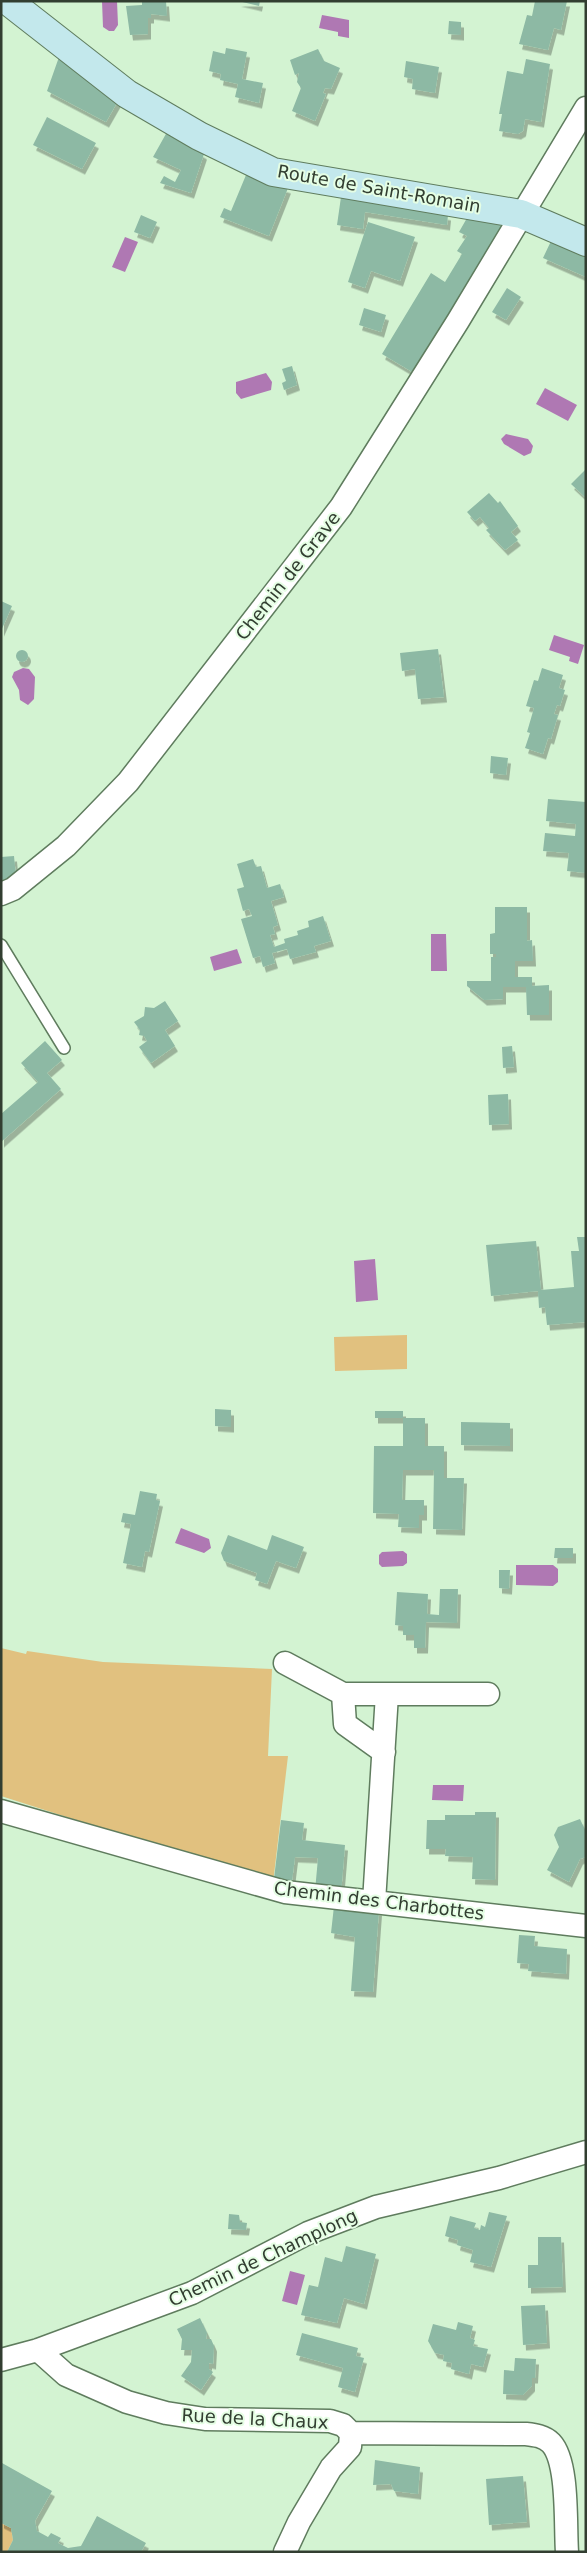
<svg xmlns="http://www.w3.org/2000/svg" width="587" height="2553" font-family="'DejaVu Sans',sans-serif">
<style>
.green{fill:#e1c17f}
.water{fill:#af78b3}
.building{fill:#8db9a4;filter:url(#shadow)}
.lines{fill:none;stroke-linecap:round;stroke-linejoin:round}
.lane-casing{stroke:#5f7c5e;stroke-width:14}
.street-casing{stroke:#5f7c5e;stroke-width:25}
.secondary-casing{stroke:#5f7c5e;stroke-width:30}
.lane{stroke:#fff;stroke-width:11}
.street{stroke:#fff;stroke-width:22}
.secondary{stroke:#c3e8ec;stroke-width:28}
.labels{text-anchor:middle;stroke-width:4;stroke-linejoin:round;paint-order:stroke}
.street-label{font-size:18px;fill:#323e31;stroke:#e5fee4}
</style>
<defs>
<filter id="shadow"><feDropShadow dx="3" dy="5.5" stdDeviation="0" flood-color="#0004"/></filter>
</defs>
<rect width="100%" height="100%" fill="#d3f3d2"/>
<path class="green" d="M 407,1335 L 407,1369 L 335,1371 L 334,1337 Z
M 1,1648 L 26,1654 L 27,1651 L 103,1662 L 272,1669 L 268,1756 L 288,1756 L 273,1883 L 1,1796 Z
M 1,2523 L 11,2528 L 13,2540 L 7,2552 L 1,2552 Z"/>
<path class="water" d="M 102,1 L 117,1 L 118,25 L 114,31 L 109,31 L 103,27 Z
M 322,15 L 349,20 L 349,38 L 338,36 L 338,32 L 319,28 Z
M 125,237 L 138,242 L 125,272 L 112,267 Z
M 266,373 L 272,382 L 271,390 L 241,399 L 236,393 L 236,382 Z
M 545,388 L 577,405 L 568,421 L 536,404 Z
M 506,434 L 528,439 L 533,446 L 531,453 L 524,456 L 504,444 L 501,439 Z
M 554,635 L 584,645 L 578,664 L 569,661 L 570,657 L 549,650 Z
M 23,668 L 29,669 L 35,677 L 34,699 L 28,705 L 20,700 L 19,690 L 12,677 L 14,672 Z
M 431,934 L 446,934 L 447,971 L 431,971 Z
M 237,949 L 242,963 L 214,971 L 210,957 Z
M 375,1259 L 378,1300 L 356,1302 L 354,1261 Z
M 181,1528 L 209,1539 L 211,1548 L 204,1553 L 175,1543 Z
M 403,1551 L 407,1554 L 407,1563 L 403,1566 L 382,1567 L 379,1564 L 379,1555 L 382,1552 Z
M 516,1565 L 553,1565 L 558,1569 L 558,1582 L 553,1586 L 516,1585 Z
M 433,1785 L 464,1785 L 463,1801 L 432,1800 Z
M 290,2271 L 305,2275 L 297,2305 L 282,2301 Z"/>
<path class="building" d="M 142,1 L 166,1 L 167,16 L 151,14 L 151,18 L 148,18 L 148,34 L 130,35 L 126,6 L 142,5 Z
M 238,1 L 260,1 L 259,6 Z
M 535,1 L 567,1 L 561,30 L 554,28 L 548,50 L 519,44 L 527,15 L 532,16 Z
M 449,21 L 461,22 L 461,35 L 448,34 Z
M 226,48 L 247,52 L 242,79 L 263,83 L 259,103 L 235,97 L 238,84 L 220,80 L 221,74 L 209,71 L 213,51 L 225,54 Z
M 318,49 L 324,61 L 340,68 L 331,89 L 325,88 L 323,93 L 326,94 L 315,121 L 292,111 L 301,88 L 297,82 L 299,73 L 295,75 L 290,60 Z
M 59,57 L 118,101 L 106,122 L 47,91 Z
M 526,59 L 550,64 L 541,122 L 525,119 L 523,131 L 518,134 L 499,131 L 502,114 L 499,114 L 507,71 L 523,74 Z
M 406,61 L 439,67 L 435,93 L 412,89 L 413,79 L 404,77 Z
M 47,117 L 96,143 L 82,169 L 33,145 Z
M 167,132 L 204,154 L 191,193 L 160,183 L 164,176 L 175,182 L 181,170 L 153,157 Z
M 246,175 L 288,188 L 269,236 L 220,217 L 224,208 L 231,211 Z
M 341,197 L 448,215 L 447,225 L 365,212 L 363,229 L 337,225 Z
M 141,215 L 157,222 L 150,238 L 134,232 Z
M 467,218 L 500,224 L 502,229 L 414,373 L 382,354 L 431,273 L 445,282 L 462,254 L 457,251 L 467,236 L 459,232 Z
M 368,222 L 415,237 L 400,281 L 371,271 L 365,288 L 348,282 Z
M 552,239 L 586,253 L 586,277 L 543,258 Z
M 507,288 L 521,297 L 506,320 L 492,312 Z
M 364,308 L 386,315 L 381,332 L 359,325 Z
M 292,366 L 297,385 L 284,390 L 282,383 L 286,381 L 282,369 Z
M 585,470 L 586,471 L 586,498 L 571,484 Z
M 489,493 L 498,503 L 500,501 L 518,526 L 511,532 L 518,540 L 505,550 L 486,530 L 489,528 L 480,517 L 475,521 L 467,512 Z
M 1,601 L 12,606 L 1,631 Z
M 438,649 L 444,697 L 418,699 L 415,669 L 402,671 L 400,653 Z
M16 656a6 6 0 1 1 12 0a6 6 0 1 1-12 0Z
M 542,668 L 563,675 L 559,688 L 565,690 L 560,706 L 557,705 L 554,714 L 558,715 L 551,739 L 548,738 L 543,754 L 525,748 L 530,733 L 527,732 L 534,708 L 526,706 L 534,680 L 538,681 Z
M 491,756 L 508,758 L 506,775 L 490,773 Z
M 548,799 L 586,802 L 586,873 L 567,871 L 569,853 L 543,851 L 545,833 L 575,836 L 576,824 L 546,821 Z
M 14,856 L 16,877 L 1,882 L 1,857 Z
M 253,859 L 256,867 L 261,866 L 267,888 L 280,884 L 284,897 L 271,901 L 278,925 L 273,927 L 275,934 L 270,935 L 274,947 L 285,943 L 284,939 L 298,935 L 297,931 L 309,927 L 308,921 L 323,916 L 331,941 L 314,946 L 316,952 L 290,959 L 287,949 L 272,953 L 275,963 L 263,967 L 260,956 L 253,958 L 241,919 L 252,916 L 249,909 L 243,911 L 237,889 L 244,887 L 237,864 Z
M 495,907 L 527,907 L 527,941 L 532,940 L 533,961 L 515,961 L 515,977 L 532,977 L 532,986 L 549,985 L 549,1015 L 527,1015 L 526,987 L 503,987 L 503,999 L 484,1000 L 467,986 L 467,981 L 491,981 L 491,957 L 496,957 L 496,954 L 490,954 L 490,934 L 495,933 Z
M 165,1001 L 178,1021 L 165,1030 L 175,1046 L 151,1063 L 139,1047 L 147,1041 L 144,1036 L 139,1035 L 140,1030 L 134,1022 L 144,1016 L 145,1007 L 154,1008 Z
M 45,1041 L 62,1060 L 47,1073 L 61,1089 L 1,1142 L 1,1114 L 38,1082 L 21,1063 Z
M 512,1046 L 514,1067 L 503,1068 L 502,1047 Z
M 508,1094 L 509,1124 L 489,1125 L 488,1095 Z
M 577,1237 L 586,1237 L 586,1322 L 547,1325 L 545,1307 L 539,1308 L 538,1291 L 491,1296 L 486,1245 L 536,1241 L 541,1290 L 574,1287 L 571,1251 L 579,1251 Z
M 215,1409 L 231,1410 L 231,1427 L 215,1426 Z
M 375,1411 L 403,1411 L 403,1418 L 375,1418 Z
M 403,1418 L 425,1418 L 425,1446 L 444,1446 L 444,1478 L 464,1478 L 462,1530 L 433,1529 L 434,1470 L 403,1470 L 402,1500 L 424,1500 L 424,1515 L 419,1515 L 419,1528 L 398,1527 L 399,1514 L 373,1513 L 374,1446 L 403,1446 Z
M 461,1422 L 510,1423 L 510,1446 L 461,1445 Z
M 140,1491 L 157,1494 L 156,1500 L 160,1501 L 149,1552 L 145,1551 L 142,1567 L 123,1563 L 131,1524 L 121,1522 L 123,1513 L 135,1515 Z
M 228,1535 L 267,1550 L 272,1535 L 304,1547 L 296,1568 L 276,1561 L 267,1584 L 255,1580 L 257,1573 L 224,1561 L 221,1553 Z
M 555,1548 L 573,1548 L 573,1558 L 554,1558 Z
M 499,1570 L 510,1570 L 509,1589 L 499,1588 Z
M 440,1589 L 458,1589 L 457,1623 L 426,1622 L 425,1648 L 414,1648 L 414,1635 L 403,1635 L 403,1626 L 395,1625 L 397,1592 L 428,1594 L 427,1614 L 439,1615 Z
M 475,1812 L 496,1812 L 495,1880 L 472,1879 L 473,1857 L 445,1856 L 446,1849 L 426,1849 L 427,1820 L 445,1820 L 445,1815 L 475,1815 Z
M 580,1819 L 586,1832 L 586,1857 L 580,1859 L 569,1882 L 547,1870 L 559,1847 L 554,1835 L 558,1827 Z
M 281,1820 L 304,1823 L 302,1840 L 345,1845 L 341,1894 L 315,1891 L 318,1858 L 295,1857 L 291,1889 L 273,1887 Z
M 334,1906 L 379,1910 L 373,1992 L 351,1991 L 355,1937 L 331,1933 Z
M 519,1935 L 535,1936 L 534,1946 L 567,1949 L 566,1974 L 528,1971 L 529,1964 L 517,1963 Z
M 489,2212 L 507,2216 L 491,2267 L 470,2262 L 473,2250 L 457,2245 L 458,2240 L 445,2236 L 450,2216 L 476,2223 L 474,2228 L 480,2230 L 481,2225 L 485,2227 Z
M 229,2214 L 239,2215 L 240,2222 L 247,2223 L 246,2230 L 228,2229 Z
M 538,2237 L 561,2237 L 563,2287 L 528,2288 L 528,2265 L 538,2265 Z
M 346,2246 L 376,2254 L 364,2304 L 344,2298 L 337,2323 L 301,2315 L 309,2285 L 318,2287 L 325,2257 L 342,2262 Z
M 545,2305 L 547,2343 L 523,2345 L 521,2306 Z
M 200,2318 L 207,2333 L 206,2339 L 211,2339 L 214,2346 L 213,2364 L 209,2363 L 209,2369 L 213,2372 L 201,2390 L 181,2376 L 191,2362 L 192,2350 L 181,2350 L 182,2339 L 177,2329 Z
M 458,2322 L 473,2326 L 470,2338 L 475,2340 L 473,2346 L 488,2349 L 483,2367 L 471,2364 L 469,2374 L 451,2369 L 452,2363 L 443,2361 L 444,2355 L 435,2353 L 428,2341 L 433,2324 L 456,2330 Z
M 302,2333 L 358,2348 L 356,2356 L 364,2358 L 355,2392 L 338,2387 L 343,2368 L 296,2355 Z
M 515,2358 L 536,2359 L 535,2378 L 532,2378 L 532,2386 L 523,2395 L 503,2394 L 504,2370 L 514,2371 Z
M 375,2460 L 420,2467 L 418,2494 L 394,2491 L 391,2484 L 373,2485 Z
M 2,2463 L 52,2491 L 35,2521 L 37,2531 L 48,2537 L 51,2533 L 61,2538 L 58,2543 L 68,2548 L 81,2546 L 97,2516 L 146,2543 L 141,2552 L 7,2552 L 13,2540 L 11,2528 L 1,2523 Z
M 523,2476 L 527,2522 L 489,2525 L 486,2479 Z"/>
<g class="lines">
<g class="lane-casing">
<path id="lane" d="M 1,945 L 64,1048"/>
</g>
<g class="street-casing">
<path id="street" d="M 1,894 L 13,889 L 66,846 L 128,782 L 341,507 L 458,321 L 586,108
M 285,1663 L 343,1694 L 345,1724 L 384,1752
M 343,1694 L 387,1694
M 1,1811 L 285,1892 L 586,1926
M 374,1902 L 387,1694 L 488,1694
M 38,2350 L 66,2375 L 127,2402 L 166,2413 L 205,2419 L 330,2421 L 343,2425 L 351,2433 L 526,2434 C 535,2435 544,2436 551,2443 C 569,2462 565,2525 567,2552
M 1,2360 L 38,2350 L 192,2293 L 308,2233 L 376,2207 L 499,2178 L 586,2152
M 285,2552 L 299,2522 L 331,2468 L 350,2447 L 351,2433"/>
</g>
<g class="secondary-casing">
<path id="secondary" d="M 8,1 L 127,94 L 199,136 L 273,172 L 521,214 L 586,242"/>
</g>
<use href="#lane" class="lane"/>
<use href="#street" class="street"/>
<use href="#secondary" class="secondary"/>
</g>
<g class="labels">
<g class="street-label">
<text transform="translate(379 189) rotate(10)" y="6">Route de Saint-Romain</text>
<text transform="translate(288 576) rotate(-52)" y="6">Chemin de Grave</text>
<text transform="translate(379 1901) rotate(7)" y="6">Chemin des Charbottes</text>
<text transform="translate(263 2258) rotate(-25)" y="6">Chemin de Champlong</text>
<text transform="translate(255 2419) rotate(3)" y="6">Rue de la Chaux</text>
</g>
</g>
<rect width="587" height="2553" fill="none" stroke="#323e31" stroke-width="5"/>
</svg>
